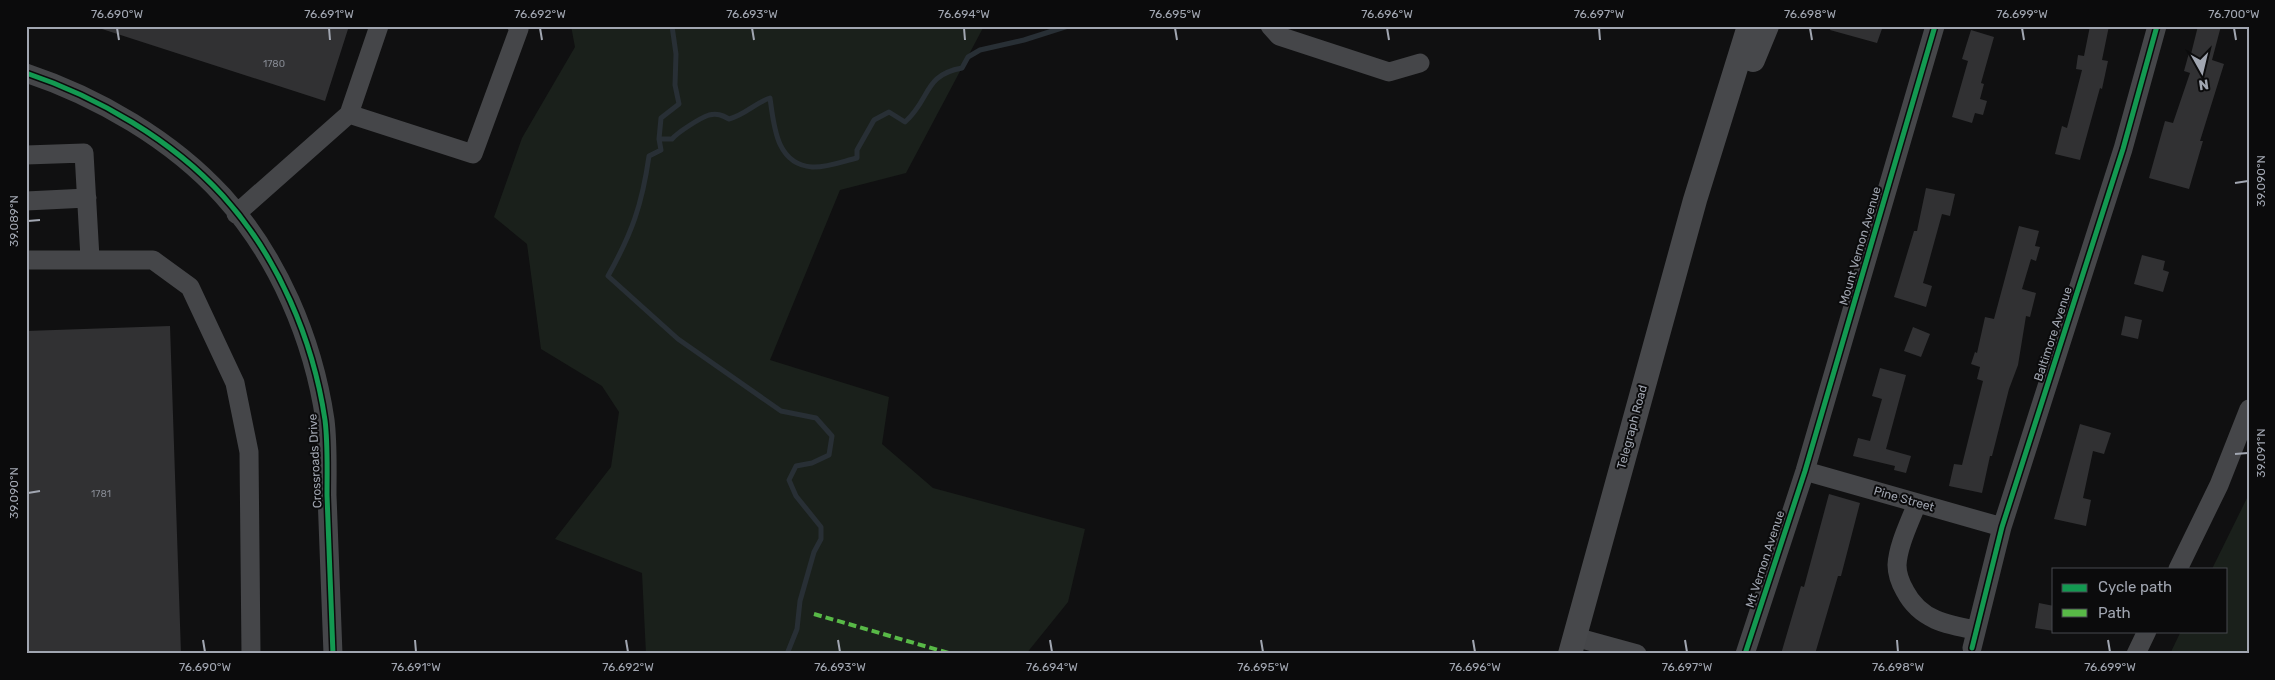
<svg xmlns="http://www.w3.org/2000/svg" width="2275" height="680" font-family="Rubik,sans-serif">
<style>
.green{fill:#1a201b}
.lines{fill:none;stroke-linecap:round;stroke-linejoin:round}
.stream{stroke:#282f35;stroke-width:5}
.building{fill:#313133}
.minor{stroke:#454649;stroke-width:19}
.major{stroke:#47484b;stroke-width:24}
.quiet{stroke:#58b947;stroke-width:4;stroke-dasharray:8 4;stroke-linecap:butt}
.cycleway-casing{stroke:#0b0b0c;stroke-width:8}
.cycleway{stroke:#139951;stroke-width:5}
.ticks{fill:none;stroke:#a1a6b1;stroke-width:2}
.labels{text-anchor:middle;stroke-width:4;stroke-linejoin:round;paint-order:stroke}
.number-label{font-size:10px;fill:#858992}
.street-label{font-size:12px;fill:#a1a6b1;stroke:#0b0b0c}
.neatline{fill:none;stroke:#a1a6b1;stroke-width:2}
.ticks-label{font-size:12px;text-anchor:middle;fill:#a1a6b1}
</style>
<rect width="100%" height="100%" fill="#101011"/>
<path class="green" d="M 571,26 L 984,26 L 906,173 L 840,190 L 770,360 L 889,397 L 882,444 L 933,488 L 1085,529 L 1068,602 L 1026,654 L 646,654 L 642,573 L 555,539 L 611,467 L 619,412 L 602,386 L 541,349 L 527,244 L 494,217 L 522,138 L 575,47 Z
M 2249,494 L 2249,654 L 2170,654 L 2181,631 L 2226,631 L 2226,569 L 2212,569 Z"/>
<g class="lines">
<path class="stream" d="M 672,26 L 676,54 L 675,85 L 679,104 L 661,118 L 659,139 L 661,150 L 649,156 C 642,205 632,233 608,276 L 678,339 L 781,411 L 816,418 L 832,436 L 829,455 L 812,463 L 796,466 L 789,480 L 796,496 L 821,527 L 821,539 L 814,552 L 800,601 L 797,629 L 787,654
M 659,139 L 672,139 C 678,132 700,118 709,115 C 717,113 722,115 729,119 C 745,115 755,103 770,98 C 774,126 776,164 812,167 C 826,168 844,161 857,158 L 857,150 L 874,120 L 889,112 L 905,122 C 931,99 923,75 962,68 L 968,57 L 980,50 L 1024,40 L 1068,26"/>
</g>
<path class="building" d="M 103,26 L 349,26 L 325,101 L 102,29 Z
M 1831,26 L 1883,26 L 1877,43 L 1830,30 Z
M 2090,26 L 2109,26 L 2102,60 L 2108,61 L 2102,89 L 2100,88 L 2080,160 L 2055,154 L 2062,126 L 2067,128 L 2082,70 L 2076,69 L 2078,55 L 2084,56 Z
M 2198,26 L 2221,26 L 2212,60 L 2224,64 L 2200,141 L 2203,141 L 2189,189 L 2149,178 L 2165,121 L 2173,123 L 2190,73 L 2184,71 L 2189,53 L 2191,54 Z
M 1971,30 L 1994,37 L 1981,83 L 1984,84 L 1980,99 L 1987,101 L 1983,115 L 1975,113 L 1972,123 L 1952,117 L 1968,61 L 1962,59 Z
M 1926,188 L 1955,194 L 1950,216 L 1942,214 L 1923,283 L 1932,286 L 1926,307 L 1894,297 L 1914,231 L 1917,231 Z
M 2019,226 L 2039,231 L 2035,246 L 2040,247 L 2036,261 L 2031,259 L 2022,289 L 2036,293 L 2030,317 L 2026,316 L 2018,365 L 2009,389 L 1992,456 L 1990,456 L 1982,493 L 1949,486 L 1954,464 L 1962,465 L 1983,381 L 1977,379 L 1980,367 L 1971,364 L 1975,352 L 1977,353 L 1985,317 L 1994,319 Z
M 2142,255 L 2165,261 L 2163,270 L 2169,272 L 2163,292 L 2134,284 Z
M 2125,316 L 2142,320 L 2138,339 L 2121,335 Z
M 170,326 L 181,654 L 26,654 L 26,331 Z
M 1913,327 L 1930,334 L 1921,357 L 1904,351 Z
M 1880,368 L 1906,375 L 1886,449 L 1911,456 L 1906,473 L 1894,470 L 1895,466 L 1853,456 L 1858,438 L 1870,441 L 1882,399 L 1872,396 Z
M 2080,424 L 2111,433 L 2104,454 L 2093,451 L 2083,498 L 2091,500 L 2086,526 L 2054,519 Z
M 1829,494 L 1860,503 L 1841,576 L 1838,576 L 1815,654 L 1781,654 L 1801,586 L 1804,587 Z
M 2039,603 L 2054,606 L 2054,631 L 2035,628 Z"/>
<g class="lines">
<path class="minor" d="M 1270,26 L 1279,36 L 1389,72 L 1420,63
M 26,73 C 98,97 172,140 223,196 C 278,257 313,339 325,420 C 328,444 327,471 327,495 C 329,548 331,601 333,654
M 349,114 L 379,26
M 26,155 L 84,153 L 90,258
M 26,201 L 87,198
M 236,214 L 349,114 L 473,154 L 519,29 L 517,26
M 26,260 L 153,260 L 190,287 L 235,383 L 249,452 L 251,654
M 1805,471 L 2002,527
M 1917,503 C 1910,522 1898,545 1897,565 C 1897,574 1901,584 1905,591 C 1920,620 1947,625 1976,630
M 2178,569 L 2219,485 L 2249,409
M 1575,637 L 1637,654
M 1972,648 L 2002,527 L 2123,149 L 2157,26
M 1745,654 L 1805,471 L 1935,26
M 2136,654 L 2147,631"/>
<path class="major" d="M 1753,60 L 1767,26
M 1570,654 L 1695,200 L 1749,26"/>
<path class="quiet" d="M 814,614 L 952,654"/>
<g class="cycleway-casing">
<path id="cycleway" d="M 26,73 C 98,97 172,140 223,196 C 278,257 313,339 325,420 C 328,444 327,471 327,495 C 329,548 331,601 333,654
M 1972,648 L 2002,527 L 2123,149 L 2157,26
M 1745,654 L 1805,471 L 1935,26"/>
</g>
<use href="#cycleway" class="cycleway"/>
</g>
<path class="ticks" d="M 117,28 L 119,40M 329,28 L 330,40M 540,28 L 542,40M 752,28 L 754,40M 964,28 L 965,40M 1175,28 L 1177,40M 1387,28 L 1389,40M 1599,28 L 1600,40M 1810,28 L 1812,40M 2022,28 L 2024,40M 2234,28 L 2236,40M 2235,183 L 2248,181M 28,221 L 40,220M 2235,454 L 2248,453M 28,493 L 40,491M 203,640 L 205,652M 415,640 L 416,652M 626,640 L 628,652M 838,640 L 840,652M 1050,640 L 1052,652M 1261,640 L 1263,652M 1473,640 L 1475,652M 1685,640 L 1687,652M 1897,640 L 1898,652M 2108,640 L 2110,652"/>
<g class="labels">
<g class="number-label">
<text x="274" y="67">1780</text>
<text x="101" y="497">1781</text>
</g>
<g class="street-label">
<text transform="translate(1860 246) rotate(-74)" y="4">Mount Vernon Avenue</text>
<text transform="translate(2053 334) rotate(-72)" y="4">Baltimore Avenue</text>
<text transform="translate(1632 427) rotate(-75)" y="4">Telegraph Road</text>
<text transform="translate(315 461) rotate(-93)" y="4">Crossroads Drive</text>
<text transform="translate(1904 499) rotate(16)" y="4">Pine Street</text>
<text transform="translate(1765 559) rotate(-72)" y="4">Mt Vernon Avenue</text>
</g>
</g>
<rect width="2275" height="680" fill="none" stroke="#0b0b0c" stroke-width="55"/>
<rect x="2052" y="568" width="175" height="65" fill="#0b0b0c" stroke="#47494e"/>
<rect x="2062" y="584" width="25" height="8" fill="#139951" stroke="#47494e"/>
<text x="2098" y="592" font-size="15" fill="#a1a6b1">Cycle path</text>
<rect x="2062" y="609" width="25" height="8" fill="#58b947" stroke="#47494e"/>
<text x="2098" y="618" font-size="15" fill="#a1a6b1">Path</text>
<g transform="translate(2202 72) rotate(172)" stroke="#0b0b0c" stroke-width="4" paint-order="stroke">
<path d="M0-4L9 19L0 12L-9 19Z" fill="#a1a6b1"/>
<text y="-8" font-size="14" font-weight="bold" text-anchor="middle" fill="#a1a6b1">N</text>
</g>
<rect x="28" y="28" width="2220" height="624" class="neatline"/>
<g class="ticks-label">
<text x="117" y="18">76.690°W</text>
<text x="329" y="18">76.691°W</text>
<text x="540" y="18">76.692°W</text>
<text x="752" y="18">76.693°W</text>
<text x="964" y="18">76.694°W</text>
<text x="1175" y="18">76.695°W</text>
<text x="1387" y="18">76.696°W</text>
<text x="1599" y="18">76.697°W</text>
<text x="1810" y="18">76.698°W</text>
<text x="2022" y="18">76.699°W</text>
<text x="2234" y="18">76.700°W</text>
<text transform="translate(2261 181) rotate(-90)" y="4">39.090°N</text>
<text transform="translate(14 221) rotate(-90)" y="4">39.089°N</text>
<text transform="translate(2261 453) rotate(-90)" y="4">39.091°N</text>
<text transform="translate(14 493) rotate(-90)" y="4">39.090°N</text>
<text x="205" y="671">76.690°W</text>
<text x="416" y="671">76.691°W</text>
<text x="628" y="671">76.692°W</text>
<text x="840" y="671">76.693°W</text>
<text x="1052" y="671">76.694°W</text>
<text x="1263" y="671">76.695°W</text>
<text x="1475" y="671">76.696°W</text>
<text x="1687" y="671">76.697°W</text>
<text x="1898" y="671">76.698°W</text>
<text x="2110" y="671">76.699°W</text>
</g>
</svg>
